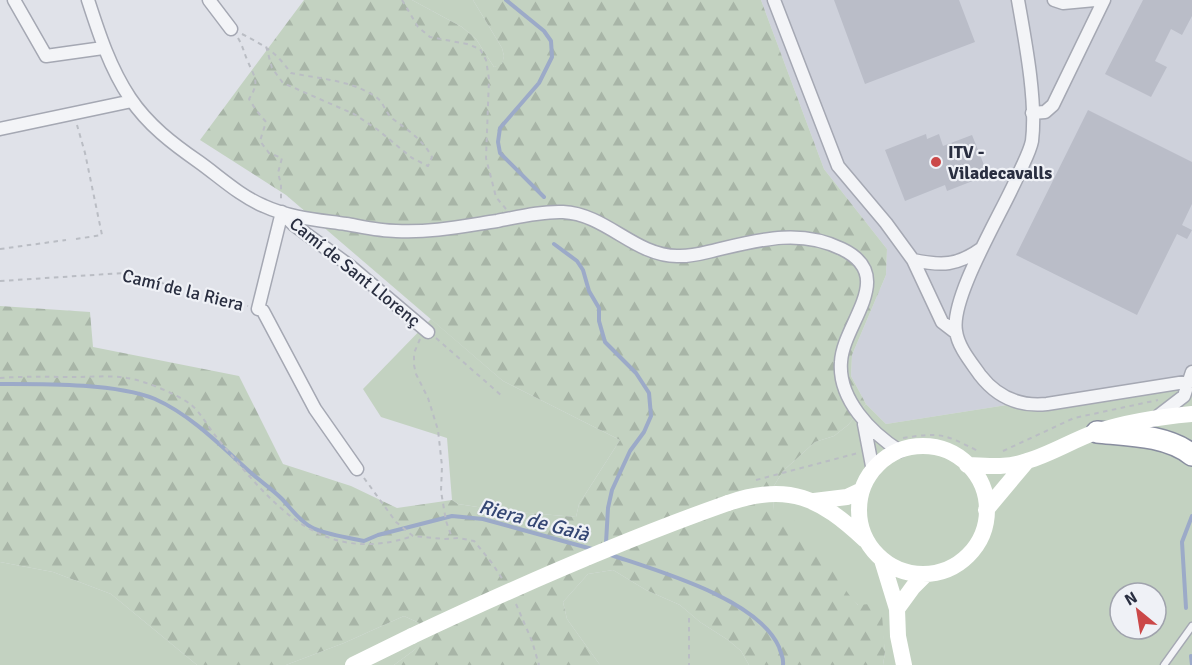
<svg xmlns="http://www.w3.org/2000/svg" width="1192" height="665" font-family="Signika,sans-serif">
<style>
.built{fill:#ced1db}
.green{fill:#c3d2c1;fill-rule:evenodd}
.forest{fill:url(#forest-firs)}
.lines{fill:none;stroke-linecap:round;stroke-linejoin:round}
.stream{stroke:#9caac8;stroke-width:4}
.building{fill:#babdc8}
.lane-casing{stroke:#a5a8b3;stroke-width:9}
.street-casing{stroke:#a5a8b3;stroke-width:15}
.highway-casing{stroke:#888d9f;stroke-width:24}
.path{stroke:#babdc4;stroke-width:2;stroke-dasharray:4.5 4.5;stroke-linecap:butt}
.lane{stroke:#f3f4f7;stroke-width:6}
.street{stroke:#f3f4f7;stroke-width:12}
.secondary{stroke:#fff;stroke-width:16}
.highway{stroke:#fff;stroke-width:21}
.secondary-bridge{stroke:#fff;stroke-width:16}
.poi-dot{fill:#cb4848;stroke:#eff1f6;stroke-width:2}
.labels{text-anchor:middle;stroke-width:4.5;stroke-linejoin:round;paint-order:stroke}
.poi-label{font-size:18px;font-weight:bold;fill:#292e40;stroke:#eff1f6;text-anchor:start}
.street-label{font-size:18px;fill:#292e40;stroke:#eff1f6}
.water-label{font-size:20px;font-style:italic;fill:#344673;stroke:#eff1f6}
</style>
<defs>
<pattern id="forest-firs" width="22" height="20" patternUnits="userSpaceOnUse" patternTransform="scale(1.5)"><rect width="22" height="20" fill="#c3d2c1"/><path d="M5 1l3.5 6h-7zM16 11l3.5 6h-7z" fill="#a8b5a7"/></pattern>
</defs>
<rect width="100%" height="100%" fill="#e0e2e9"/>
<path class="built" d="M 761,0 L 1192,0 L 1192,376 L 886,424 L 866,404 L 851,376 L 852,355 L 886,275 L 887,249 L 824,169 Z"/>
<path class="green" d="M 412,0 L 473,0 L 502,48 L 504,56 L 502,65 L 494,67 L 476,39 L 462,27 Z
M 431,319 L 503,381 L 620,440 L 579,504 L 576,517 L 504,511 L 458,504 L 452,500 L 447,438 L 381,417 L 363,389 Z
M 1192,376 L 1192,665 L 883,665 L 885,652 L 881,618 C 874,614 864,610 857,604 C 824,572 823,530 774,511 L 772,489 L 783,471 L 815,442 L 834,436 L 848,425 L 866,404 L 886,424 ZM 1120,593 L 1156,593 L 1156,629 L 1120,629 Z
M 0,562 L 53,572 L 111,594 L 197,665 L 0,665 Z
M 613,570 L 646,590 L 680,605 L 700,622 L 728,640 L 741,651 L 749,665 L 600,665 L 567,619 L 563,602 L 588,574 Z
M 404,616 L 419,623 L 425,638 L 413,651 L 394,665 L 286,665 L 344,643 Z"/>
<path class="forest" d="M 304,0 L 412,0 L 462,27 L 476,39 L 494,67 L 502,64 L 504,56 L 502,48 L 473,0 L 761,0 L 824,169 L 887,249 L 886,275 L 852,355 L 851,376 L 866,404 L 848,425 L 834,436 L 815,442 L 783,471 L 772,489 L 774,510 C 817,528 819,552 843,586 C 847,593 853,599 858,605 L 881,603 L 885,652 L 883,665 L 749,665 L 741,651 L 728,640 L 700,622 L 680,605 L 646,590 L 613,570 L 588,574 L 563,602 L 567,619 L 600,665 L 394,665 L 413,651 L 424,638 L 419,623 L 404,616 L 344,643 L 286,665 L 197,665 L 111,594 L 53,572 L 0,562 L 0,306 L 90,312 L 93,347 L 239,376 L 283,464 L 351,486 L 397,508 L 452,500 L 458,504 L 504,511 L 576,517 L 579,504 L 620,440 L 503,381 L 286,195 L 200,140 Z"/>
<g class="lines">
<path class="stream" d="M 506,0 L 544,31 L 551,41 L 552,57 L 539,83 L 500,128 L 498,142 L 500,153 L 544,197
M 554,244 L 577,261 L 583,270 L 589,291 L 599,308 L 599,321 L 605,342 L 636,373 L 649,393 L 651,416 L 644,432 L 630,451 L 612,490 L 608,508 L 606,543
M 0,384 C 44,384 115,383 155,399 C 191,415 221,446 250,472 C 260,481 272,489 281,498 C 291,508 298,520 311,527 C 326,535 347,537 364,541 L 378,535 L 452,516 L 483,519 L 592,549
M 611,555 C 658,571 758,599 779,647 C 781,654 784,658 783,665
M 1186,608 L 1182,542 L 1192,516
M 1191,656 L 1192,665"/>
</g>
<path class="building" d="M 834,0 L 959,0 L 975,42 L 865,84 Z
M 1143,0 L 1192,0 L 1192,16 L 1182,35 L 1171,29 L 1155,61 L 1167,67 L 1151,97 L 1105,74 Z
M 1088,110 L 1192,162 L 1192,204 L 1182,225 L 1192,230 L 1187,239 L 1177,234 L 1137,315 L 1016,255 Z
M 926,134 L 927,139 L 939,134 L 943,146 L 972,135 L 988,175 L 947,191 L 945,185 L 905,201 L 885,150 Z"/>
<g class="lines">
<g class="lane-casing">
<path id="lane" d="M 1164,665 L 1192,626"/>
</g>
<g class="street-casing">
<path id="street" d="M 14,0 L 46,56 L 103,48
M 88,0 C 99,34 110,68 130,98 C 148,125 173,144 199,162 C 220,177 240,196 264,206 C 290,218 319,220 346,224 C 363,227 380,231 396,231 C 430,233 464,226 497,221 C 518,217 542,211 563,212 C 606,214 635,256 677,256 C 690,257 703,253 716,250 C 758,240 800,228 842,249 C 898,276 843,323 841,362 C 838,399 871,433 900,451
M 209,0 L 231,29
M 774,0 L 838,166 L 886,223 L 913,260 L 942,322 L 955,332
M 1018,0 C 1025,40 1037,101 1032,141 C 1030,151 1024,162 1020,171 C 1005,208 950,296 956,331 C 958,347 971,362 980,375 C 997,397 1019,407 1047,404 L 1192,381
M 1054,0 L 1063,3 L 1095,0
M 1032,113 L 1045,112 L 1053,105 L 1104,0
M 0,129 L 132,101
M 282,213 L 294,225 L 350,266 L 428,332
M 913,260 C 942,266 957,266 982,248
M 258,309 L 282,212
M 263,311 L 315,409 L 357,469
M 1158,416 L 1184,396 L 1192,372
M 864,424 L 873,471"/>
</g>
<g class="highway-casing">
<path id="highway" d="M 1097,432 C 1127,435 1167,435 1192,455"/>
</g>
<path class="path" d="M 402,0 L 418,27 L 430,37 L 467,44 L 480,49 L 486,60 L 489,79 L 486,158 L 496,197 L 506,209
M 242,34 C 265,46 275,51 291,73 C 320,79 351,80 376,97 C 384,102 385,113 393,119 C 409,131 422,139 432,157 L 428,166 L 412,158 L 378,130 L 354,114 L 283,83 L 272,68 L 266,46
M 238,38 C 243,46 244,53 248,62 C 255,78 260,82 249,99 L 256,110 L 266,122 L 260,141 L 269,153 L 282,158 L 278,173 L 281,184 L 281,201
M 76,239 L 102,235 L 85,153 L 77,125
M 0,249 L 66,240
M 0,281 L 124,273 L 248,306
M 436,338 L 502,396
M 420,339 L 414,353 L 414,365 L 416,374 L 428,398 L 438,430 L 442,466 L 441,491 L 446,521 L 452,538
M 0,378 C 24,376 48,377 73,377 C 90,377 110,375 127,378 C 143,380 177,394 190,404 C 201,412 209,429 218,439 C 272,504 320,567 413,536
M 903,438 C 941,432 944,434 978,451
M 1003,451 L 1074,418 L 1158,400
M 364,478 L 396,522 L 413,536 L 444,539 L 459,538 L 474,541 L 492,563 L 503,580
M 756,480 L 858,453
M 516,604 L 532,641 L 539,665
M 689,618 L 689,665"/>
<use href="#lane" class="lane"/>
<use href="#street" class="street"/>
<path class="secondary" d="M859 510a64 64 0 1 1 128 0a64 64 0 1 1-128 0Z
M 967,465 C 987,466 1008,468 1027,461 C 1051,454 1073,440 1096,432 C 1127,422 1159,417 1192,414
M 814,501 L 847,497 L 862,490
M 728,503 C 789,482 820,498 865,540
M 986,510 L 1027,461
M 882,560 L 897,609 L 898,636 L 904,665
M 897,609 L 913,587 L 926,574
M 353,665 L 412,636"/>
<use href="#highway" class="highway"/>
<path class="secondary-bridge" d="M 412,636 C 516,587 620,541 728,503"/>
</g>
<circle class="poi-dot" cx="936" cy="162" r="6"/>
<g class="labels">
<g class="poi-label">
<text x="948" y="158">ITV -<tspan x="948" dy="21">Viladecavalls</tspan></text>
</g>
<g class="street-label">
<text transform="translate(355 272) rotate(39)" y="6">Camí de Sant Llorenç</text>
<text transform="translate(183 290) rotate(14)" y="6">Camí de la Riera</text>
</g>
<g class="water-label">
<text transform="translate(534 520) rotate(15)" y="7">Riera de Gaià</text>
</g>
</g>
<g transform="translate(1138 611) rotate(330)"><circle r="28" fill="#eff1f6" stroke="#a0a3ad" stroke-width="1.5"/>
<path d="M0-4.5L10 22L0 15L-10 22Z" fill="#cb4848"/>
<text y="-9" font-size="16" font-weight="bold" text-anchor="middle" fill="#292e40">N</text>
</g>
</svg>
